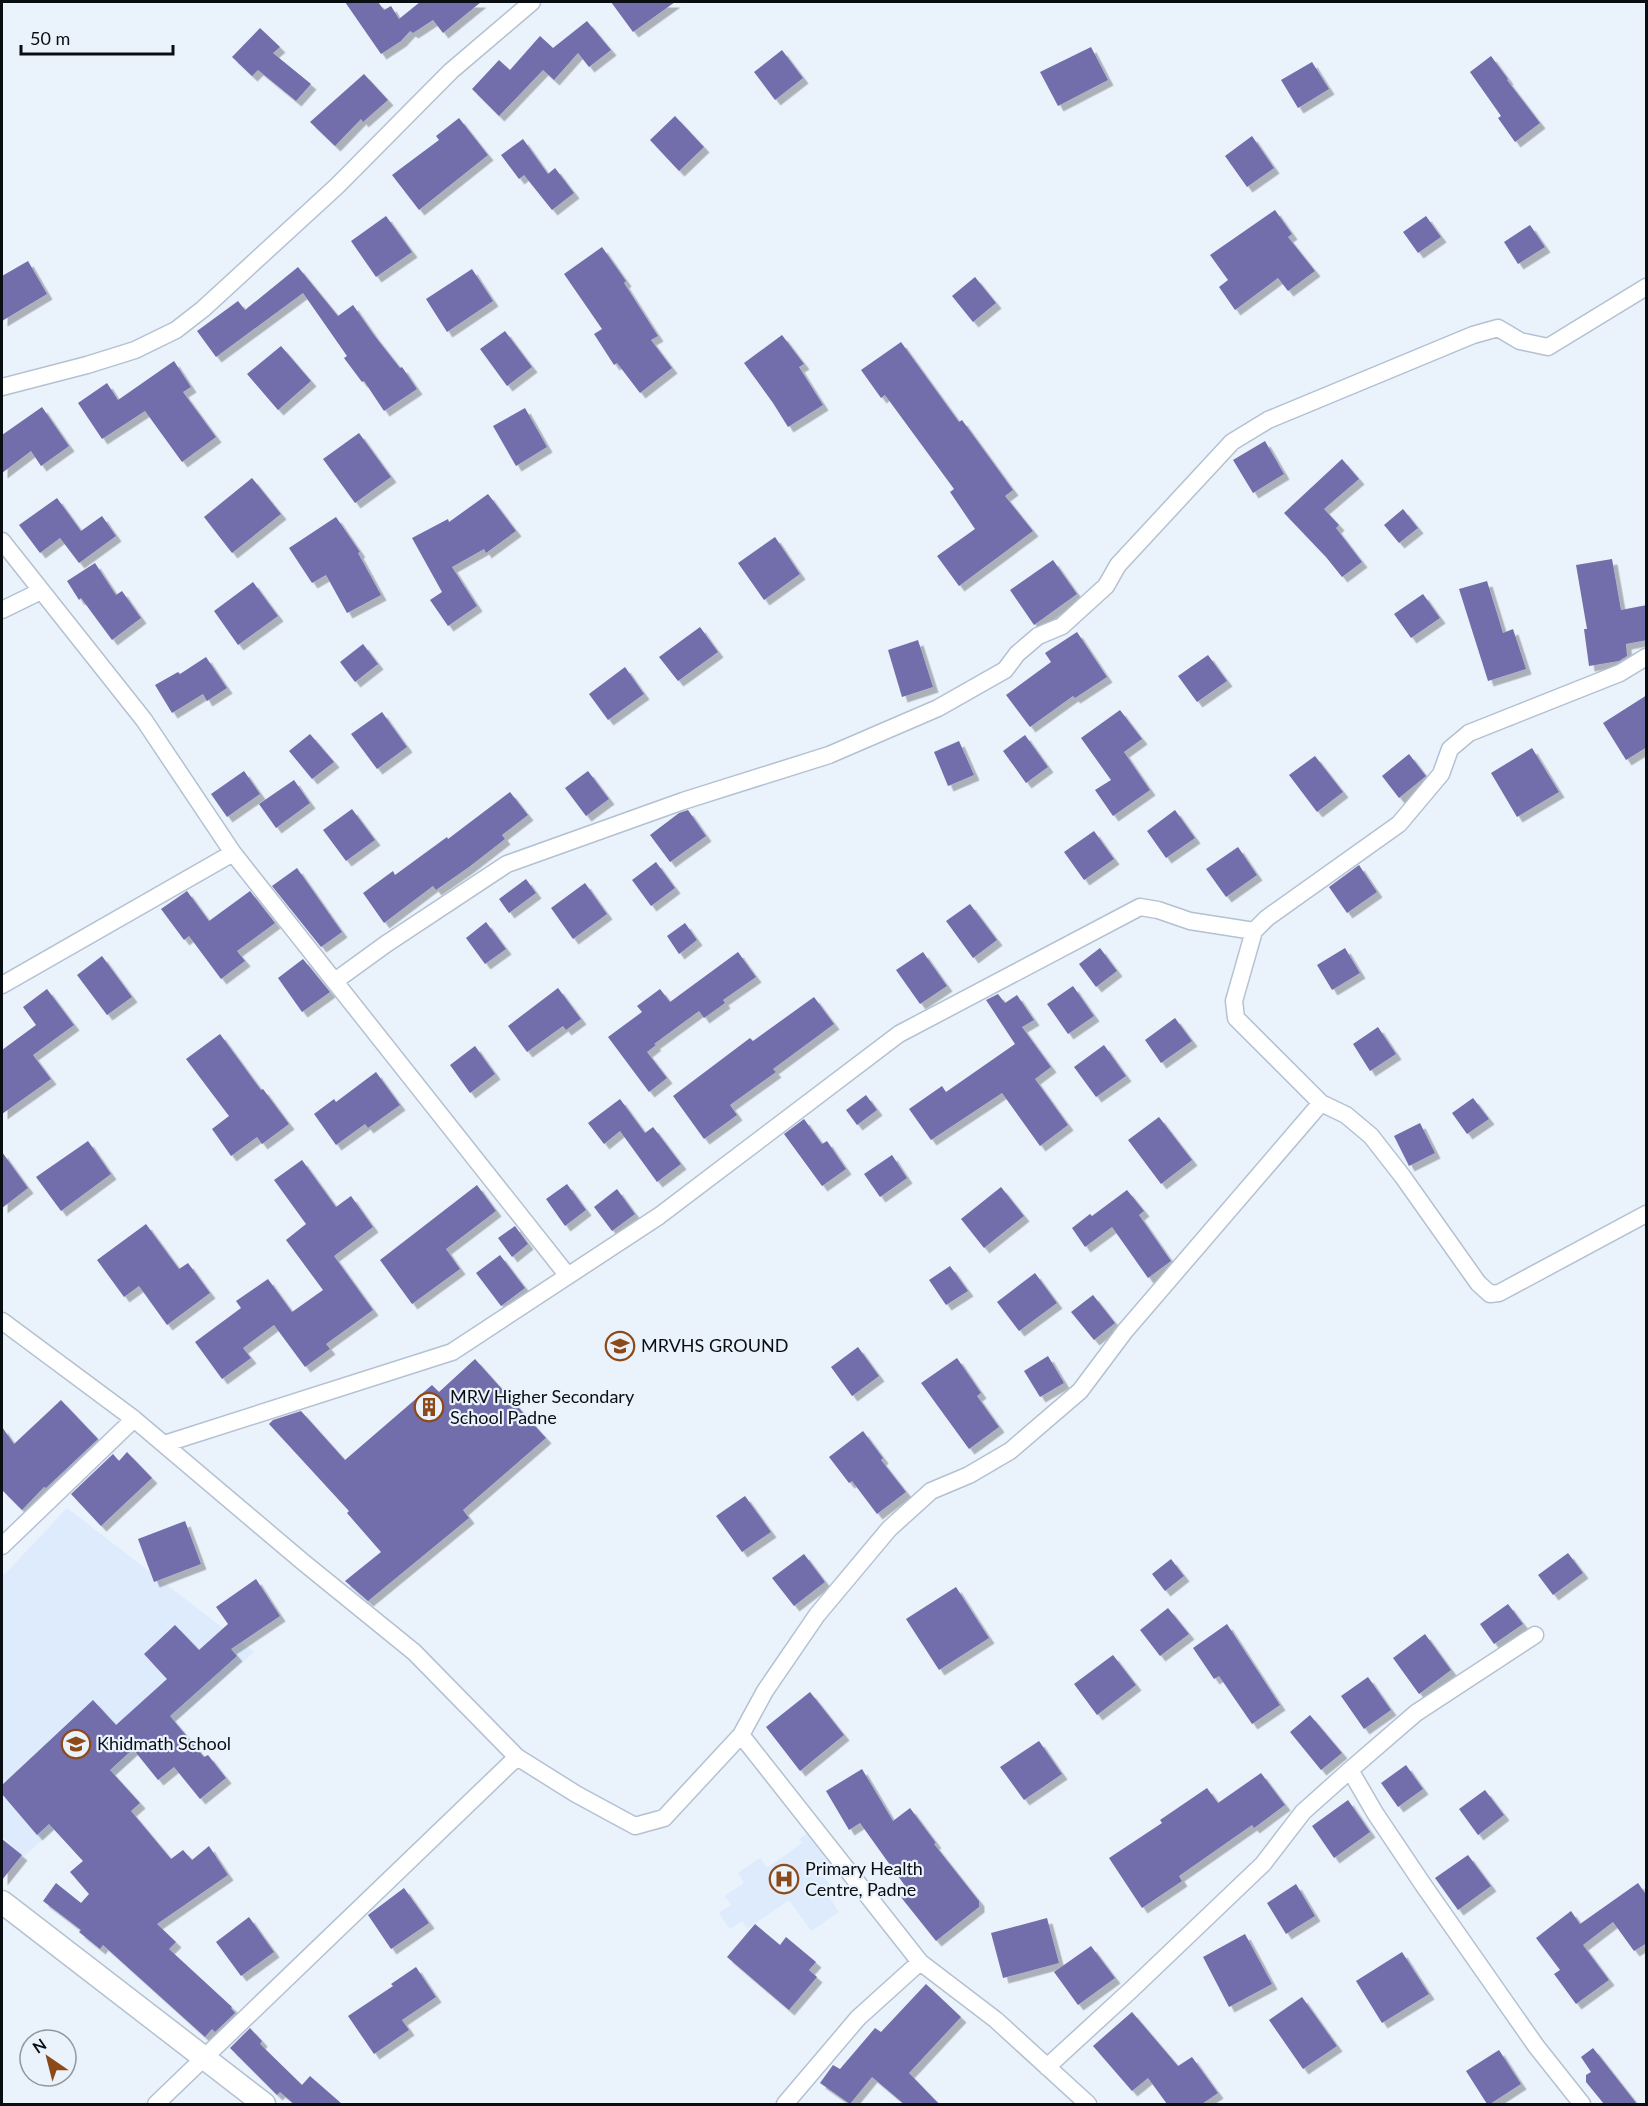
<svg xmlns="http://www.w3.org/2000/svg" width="1648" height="2106" font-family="Lato,sans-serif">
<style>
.built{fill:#ddebfd}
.building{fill:#726eac;filter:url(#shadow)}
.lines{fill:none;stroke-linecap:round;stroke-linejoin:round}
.minor-casing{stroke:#b4c1d1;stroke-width:19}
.secondary-casing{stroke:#b4c1d1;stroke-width:25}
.minor{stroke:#fff;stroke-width:16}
.secondary{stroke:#fff;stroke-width:22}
.labels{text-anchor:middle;stroke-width:4.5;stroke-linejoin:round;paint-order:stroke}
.poi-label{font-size:18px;fill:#090e13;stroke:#eaf2fc;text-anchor:start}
</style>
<defs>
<filter id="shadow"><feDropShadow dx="5.5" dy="5.5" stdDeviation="0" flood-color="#0004"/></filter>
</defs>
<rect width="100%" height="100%" fill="#eaf2fc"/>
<path class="built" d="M 67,1508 L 254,1652 L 23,1857 L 2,1836 L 2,1577 Z
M 810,1832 L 834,1867 L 823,1875 L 833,1890 L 827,1894 L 839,1912 L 811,1931 L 789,1900 L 747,1929 L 742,1921 L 730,1929 L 719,1913 L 731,1905 L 725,1896 L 744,1883 L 738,1873 L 760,1858 L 767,1868 L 802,1843 L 799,1839 Z"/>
<path class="building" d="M 345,2 L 378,2 L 384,10 L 391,6 L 399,19 L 420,2 L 481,2 L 443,33 L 433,20 L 413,33 L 410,31 L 401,41 L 381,54 Z
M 611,2 L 675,2 L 633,32 Z
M 587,21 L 611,50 L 589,67 L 578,53 L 554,80 L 543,70 L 499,116 L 472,89 L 499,60 L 510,70 L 540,36 L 553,48 Z
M 260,28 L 280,47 L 273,53 L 311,84 L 296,101 L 258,70 L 252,76 L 232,57 Z
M 1091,47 L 1108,80 L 1058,106 L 1040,72 Z
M 782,50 L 803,78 L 775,100 L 754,72 Z
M 1491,56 L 1508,79 L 1507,80 L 1540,123 L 1515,142 L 1498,118 L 1501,116 L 1470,72 Z
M 1312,62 L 1329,89 L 1298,108 L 1281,80 Z
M 364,74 L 388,100 L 363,122 L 361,119 L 335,146 L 310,122 Z
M 675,116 L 704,147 L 679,171 L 650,140 Z
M 459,118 L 488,155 L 419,210 L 392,175 L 439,140 L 436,136 Z
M 1252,136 L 1274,168 L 1247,187 L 1225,156 Z
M 523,139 L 548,174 L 555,168 L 574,193 L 552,210 L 524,175 L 519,179 L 501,155 Z
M 1275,210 L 1292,234 L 1288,237 L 1315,271 L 1288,291 L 1278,278 L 1235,310 L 1219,287 L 1228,280 L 1210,255 Z
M 386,216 L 412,252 L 376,277 L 351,241 Z
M 1426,216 L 1441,237 L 1418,253 L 1403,232 Z
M 1530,225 L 1545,247 L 1518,264 L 1504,242 Z
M 602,247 L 626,281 L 624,283 L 658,336 L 651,340 L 672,368 L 640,393 L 617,363 L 614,365 L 594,334 L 602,329 L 564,274 Z
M 28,261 L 47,294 L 2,321 L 2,276 Z
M 298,267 L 338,316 L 353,305 L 374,335 L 400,368 L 402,367 L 417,389 L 384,411 L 364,381 L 362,382 L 344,358 L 347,356 L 303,293 L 216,357 L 197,331 L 238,301 L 245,310 Z
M 472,269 L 493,301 L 447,332 L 426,299 Z
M 975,277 L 996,303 L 973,322 L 952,296 Z
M 505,331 L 532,367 L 507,386 L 480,349 Z
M 782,335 L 804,364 L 799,367 L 823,405 L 788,427 L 773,403 L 744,363 Z
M 901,342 L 959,422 L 962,420 L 1013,490 L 1005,496 L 1033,531 L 959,586 L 937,556 L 975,529 L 950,492 L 954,489 L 885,395 L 881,398 L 861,370 Z
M 281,346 L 311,381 L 278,410 L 247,374 Z
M 174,361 L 191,387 L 183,392 L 216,437 L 182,462 L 145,411 L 102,439 L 78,403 L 107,383 L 118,400 Z
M 42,407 L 69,446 L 41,466 L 31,451 L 2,473 L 2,435 Z
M 525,408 L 547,447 L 516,466 L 493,426 Z
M 359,433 L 391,477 L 355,503 L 323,459 Z
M 1265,441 L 1284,474 L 1253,493 L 1233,460 Z
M 1342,459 L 1359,479 L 1324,509 L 1339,525 L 1336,528 L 1362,562 L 1342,577 L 1326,557 L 1284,513 Z
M 252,478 L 281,514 L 232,553 L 204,517 Z
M 488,494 L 516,531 L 486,553 L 484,549 L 452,567 L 477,606 L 448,626 L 430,600 L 442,592 L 412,538 L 448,519 L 449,522 Z
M 57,498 L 81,531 L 102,516 L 116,536 L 79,563 L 60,538 L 40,553 L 19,525 Z
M 1403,509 L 1418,528 L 1399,543 L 1384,525 Z
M 336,517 L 360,552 L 358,553 L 381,595 L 347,613 L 326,575 L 312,583 L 289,548 Z
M 775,537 L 800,574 L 764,600 L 738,563 Z
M 1612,559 L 1621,610 L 1647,605 L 1647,640 L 1626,644 L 1627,656 L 1619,661 L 1589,666 L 1584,629 L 1587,629 L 1576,565 Z
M 1053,560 L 1077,594 L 1034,625 L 1010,590 Z
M 95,563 L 116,595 L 122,591 L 141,618 L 112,640 L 81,598 L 79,600 L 67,581 Z
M 1487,581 L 1503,633 L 1513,629 L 1526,669 L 1488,681 L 1459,589 Z
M 253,582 L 278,616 L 238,645 L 214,611 Z
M 1423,594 L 1440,618 L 1411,638 L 1394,614 Z
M 700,627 L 718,652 L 678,681 L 659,657 Z
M 1077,632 L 1107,677 L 1075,698 L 1073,696 L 1030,727 L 1006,695 L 1051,662 L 1045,653 Z
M 918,640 L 933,687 L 902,697 L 888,650 Z
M 363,644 L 378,664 L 355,682 L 340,662 Z
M 1208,655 L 1227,681 L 1197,702 L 1178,676 Z
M 206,657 L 227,688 L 207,701 L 203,694 L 172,713 L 155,685 L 178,672 L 180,674 Z
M 625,667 L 644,694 L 608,720 L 589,694 Z
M 1647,695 L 1647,747 L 1626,760 L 1603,723 Z
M 1120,710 L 1142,739 L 1124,752 L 1150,790 L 1113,816 L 1095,790 L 1111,780 L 1081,738 Z
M 382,712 L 407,747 L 377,769 L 351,734 Z
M 310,734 L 334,762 L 312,779 L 289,751 Z
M 1025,735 L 1048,767 L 1026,783 L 1003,751 Z
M 959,741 L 974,775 L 948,786 L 934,752 Z
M 1532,748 L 1559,792 L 1517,817 L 1491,773 Z
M 1409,754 L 1426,776 L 1399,798 L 1382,776 Z
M 1315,756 L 1343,792 L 1317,812 L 1289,775 Z
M 244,771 L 260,794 L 227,817 L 211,794 Z
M 588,771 L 609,799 L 586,816 L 565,788 Z
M 294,780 L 310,803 L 276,828 L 259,804 Z
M 510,792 L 528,815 L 502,835 L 505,839 L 469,867 L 436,890 L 433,886 L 384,923 L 363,893 L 393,871 L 395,875 L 447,837 L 448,839 Z
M 352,809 L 375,840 L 346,861 L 323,830 Z
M 688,810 L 706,836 L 670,862 L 650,835 L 679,813 Z
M 1175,810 L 1195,838 L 1166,858 L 1147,831 Z
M 1094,831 L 1114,859 L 1084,880 L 1064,852 Z
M 1238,847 L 1257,875 L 1226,897 L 1206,869 Z
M 656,862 L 675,888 L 651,906 L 632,880 Z
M 1359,865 L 1377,892 L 1347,913 L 1329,887 Z
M 297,868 L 342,932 L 321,947 L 272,886 Z
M 526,879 L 536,893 L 509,913 L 499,899 Z
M 585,883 L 607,914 L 573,939 L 551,908 Z
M 187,891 L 209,921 L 250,891 L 275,923 L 237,951 L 245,961 L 221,979 L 189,936 L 184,940 L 161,909 Z
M 970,904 L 997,940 L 973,958 L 946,921 Z
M 486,922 L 506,949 L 485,964 L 466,938 Z
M 685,923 L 697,940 L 679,954 L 667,936 Z
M 1100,948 L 1117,971 L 1096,987 L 1079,964 Z
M 1345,948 L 1360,973 L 1332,990 L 1317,965 Z
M 738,952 L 756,977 L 723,1000 L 725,1003 L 704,1018 L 699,1011 L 654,1044 L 656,1045 L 647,1052 L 667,1078 L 649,1092 L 608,1037 L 642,1012 L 637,1006 L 660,989 L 670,1002 Z
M 923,952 L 947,986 L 920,1004 L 896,970 Z
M 102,956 L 132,997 L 107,1015 L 77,975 Z
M 303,959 L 330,992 L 302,1012 L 278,978 Z
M 1073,986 L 1094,1016 L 1068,1034 L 1047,1004 Z
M 558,988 L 581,1019 L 566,1030 L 563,1026 L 527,1052 L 508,1026 Z
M 47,989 L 74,1025 L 33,1055 L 51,1079 L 2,1114 L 2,1050 L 36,1025 L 23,1007 Z
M 998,994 L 1005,1003 L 1017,995 L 1034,1020 L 1022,1027 L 1051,1067 L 1035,1079 L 1068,1125 L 1040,1146 L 1002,1093 L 931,1140 L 909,1109 L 942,1086 L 946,1092 L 1015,1044 L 986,1000 Z
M 814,997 L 834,1024 L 773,1069 L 776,1072 L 730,1105 L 737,1115 L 704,1139 L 673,1096 L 750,1038 L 753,1041 Z
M 1175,1018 L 1192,1041 L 1161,1063 L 1145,1040 Z
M 1378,1027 L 1396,1054 L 1370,1071 L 1353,1044 Z
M 220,1034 L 261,1090 L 263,1089 L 289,1124 L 262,1144 L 257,1137 L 231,1156 L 212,1129 L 229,1116 L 186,1059 Z
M 1104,1045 L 1126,1076 L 1096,1097 L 1074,1067 Z
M 475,1046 L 495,1074 L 470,1093 L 450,1065 Z
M 376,1072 L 400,1105 L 368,1128 L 365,1124 L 336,1145 L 314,1114 L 334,1099 L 336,1102 Z
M 866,1095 L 877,1110 L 857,1125 L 846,1110 Z
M 1473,1098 L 1489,1119 L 1467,1134 L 1452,1113 Z
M 620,1099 L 645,1133 L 653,1127 L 681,1164 L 657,1182 L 620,1131 L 604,1144 L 588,1123 Z
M 1159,1117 L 1192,1160 L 1161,1184 L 1128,1140 Z
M 804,1119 L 822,1144 L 827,1141 L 846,1169 L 822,1186 L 784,1134 Z
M 1420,1123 L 1435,1153 L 1409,1166 L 1394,1136 Z
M 88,1141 L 111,1174 L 61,1211 L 36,1177 Z
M 2,1152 L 28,1188 L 2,1208 Z
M 892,1155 L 907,1178 L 880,1197 L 864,1174 Z
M 302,1160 L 336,1207 L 351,1196 L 373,1227 L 334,1256 L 373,1310 L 326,1344 L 330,1349 L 305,1367 L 274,1325 L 243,1348 L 251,1358 L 222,1379 L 195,1342 L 241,1308 L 236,1301 L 268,1279 L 292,1312 L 323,1290 L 286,1240 L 306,1224 L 274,1180 Z
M 567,1184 L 586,1210 L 565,1226 L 546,1199 Z
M 477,1185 L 496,1211 L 446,1249 L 460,1269 L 412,1304 L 380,1260 Z
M 1001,1187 L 1024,1216 L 984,1248 L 961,1219 Z
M 617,1189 L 635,1214 L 612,1231 L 594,1207 Z
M 1127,1190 L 1144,1211 L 1139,1215 L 1171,1261 L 1148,1278 L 1112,1227 L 1085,1247 L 1072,1228 L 1090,1214 L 1092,1216 Z
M 146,1224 L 179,1269 L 188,1263 L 210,1293 L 167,1325 L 139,1286 L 124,1297 L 97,1260 Z
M 515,1226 L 528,1244 L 512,1257 L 498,1238 Z
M 500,1255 L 525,1288 L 501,1306 L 476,1273 Z
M 950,1266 L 968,1291 L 946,1305 L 929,1280 Z
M 1035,1273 L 1057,1303 L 1019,1331 L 997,1302 Z
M 1093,1295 L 1115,1323 L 1094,1340 L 1071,1312 Z
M 858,1347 L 879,1376 L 852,1396 L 831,1367 Z
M 1048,1356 L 1064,1383 L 1040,1397 L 1024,1371 Z
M 957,1358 L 981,1393 L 977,1396 L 999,1427 L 969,1449 L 921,1383 Z
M 475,1359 L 546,1438 L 463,1510 L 469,1518 L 368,1601 L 345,1581 L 381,1552 L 347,1513 L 349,1511 L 269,1424 L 273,1420 L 301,1411 L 345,1460 L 432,1385 L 439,1392 Z
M 61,1400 L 98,1439 L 46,1488 L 44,1487 L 22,1510 L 2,1490 L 2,1427 L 14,1444 Z
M 863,1431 L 883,1458 L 881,1460 L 906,1492 L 877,1514 L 852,1481 L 849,1483 L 829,1457 Z
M 127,1452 L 152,1478 L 101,1526 L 71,1494 L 113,1454 L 119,1461 Z
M 745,1496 L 771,1532 L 742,1552 L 716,1516 Z
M 185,1521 L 201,1564 L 154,1582 L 138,1539 Z
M 1568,1553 L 1583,1573 L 1553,1595 L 1538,1575 Z
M 804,1554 L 825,1582 L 794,1606 L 772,1578 Z
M 1171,1559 L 1184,1576 L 1165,1591 L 1152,1574 Z
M 256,1579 L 280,1616 L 231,1649 L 237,1656 L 170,1716 L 204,1757 L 208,1755 L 226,1778 L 200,1799 L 174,1767 L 158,1780 L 133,1749 L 110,1770 L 140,1803 L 131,1811 L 171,1859 L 183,1850 L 192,1860 L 209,1846 L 228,1875 L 157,1924 L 176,1942 L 169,1949 L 232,2007 L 231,2008 L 235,2013 L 215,2032 L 212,2029 L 205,2037 L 103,1945 L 100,1949 L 79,1932 L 81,1930 L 43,1901 L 56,1883 L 81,1903 L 89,1894 L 70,1872 L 83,1861 L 49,1824 L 37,1835 L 2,1794 L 2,1785 L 93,1700 L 116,1725 L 167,1679 L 144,1654 L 175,1625 L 199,1650 L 228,1624 L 216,1607 Z
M 956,1587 L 989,1638 L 939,1670 L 906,1619 Z
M 1508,1604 L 1523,1624 L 1494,1644 L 1480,1624 Z
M 1168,1608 L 1189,1634 L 1160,1656 L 1140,1630 Z
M 1227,1624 L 1280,1705 L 1252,1724 L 1219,1676 L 1214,1679 L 1193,1648 Z
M 1425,1634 L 1451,1670 L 1419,1694 L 1393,1658 Z
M 1113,1655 L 1136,1685 L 1097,1715 L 1074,1684 Z
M 1368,1677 L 1391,1710 L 1364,1729 L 1341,1696 Z
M 810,1692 L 844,1735 L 800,1771 L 766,1727 Z
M 1310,1715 L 1342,1753 L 1321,1770 L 1290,1732 Z
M 1039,1741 L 1062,1774 L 1024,1800 L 1000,1767 Z
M 1406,1765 L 1423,1789 L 1398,1807 L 1381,1783 Z
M 862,1769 L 893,1821 L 910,1808 L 936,1843 L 934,1844 L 979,1901 L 979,1907 L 936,1941 L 900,1896 L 908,1890 L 860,1823 L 849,1830 L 826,1791 Z
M 1261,1773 L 1285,1805 L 1254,1828 L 1252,1825 L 1179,1876 L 1182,1881 L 1142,1908 L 1109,1858 L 1162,1823 L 1160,1820 L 1207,1788 L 1218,1803 Z
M 1485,1790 L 1504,1815 L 1478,1835 L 1459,1809 Z
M 1348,1800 L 1370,1832 L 1334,1858 L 1312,1826 Z
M 2,1839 L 22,1855 L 2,1880 Z
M 1468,1855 L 1491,1886 L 1458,1910 L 1435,1878 Z
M 1638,1883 L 1647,1896 L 1647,1943 L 1634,1951 L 1613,1922 L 1583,1945 L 1609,1980 L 1576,2004 L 1554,1974 L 1560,1970 L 1536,1938 L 1571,1911 L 1580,1924 Z
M 1296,1884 L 1315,1916 L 1286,1934 L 1267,1903 Z
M 404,1888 L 429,1923 L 391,1949 L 368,1915 Z
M 249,1917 L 274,1952 L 241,1976 L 216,1942 Z
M 1047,1918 L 1059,1963 L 1003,1978 L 991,1933 Z
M 755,1924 L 780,1945 L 786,1937 L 816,1962 L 809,1970 L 817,1977 L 789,2010 L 727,1957 Z
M 1245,1934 L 1272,1984 L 1229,2007 L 1203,1957 Z
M 1091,1946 L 1115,1978 L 1078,2005 L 1054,1972 Z
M 1402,1952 L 1429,1994 L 1382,2023 L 1356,1981 Z
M 416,1967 L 436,1997 L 402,2020 L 409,2030 L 374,2054 L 348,2016 L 393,1986 L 391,1984 Z
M 926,1984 L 961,2017 L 909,2073 L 939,2104 L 904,2104 L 872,2077 L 850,2104 L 820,2083 L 833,2065 L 840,2069 L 875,2028 L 881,2032 Z
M 1302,1997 L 1337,2046 L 1303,2069 L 1269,2020 Z
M 1132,2012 L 1178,2066 L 1192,2057 L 1218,2093 L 1202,2104 L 1167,2104 L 1148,2078 L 1132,2091 L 1093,2046 Z
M 250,2028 L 262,2041 L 260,2044 L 302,2085 L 310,2076 L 342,2104 L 294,2104 L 280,2092 L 277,2095 L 230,2048 Z
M 1593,2048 L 1637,2104 L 1604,2104 L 1586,2082 L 1586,2075 L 1591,2072 L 1581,2057 Z
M 1499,2050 L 1521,2084 L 1490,2104 L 1487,2104 L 1466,2071 Z"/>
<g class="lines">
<g class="minor-casing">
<path id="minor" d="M 2,387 L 87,365 L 135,350 L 176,330 L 203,309 L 337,186 L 451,71 L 532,2
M 2,541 L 144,720 L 233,853 L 568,1276
M 2,610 L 41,591
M 335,981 L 386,944 L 507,864 L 683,801 L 829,755 L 938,708 L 1005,670 L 1017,654 L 1038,636 L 1062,626 L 1106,586 L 1118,565 L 1232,442 L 1268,420 L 1473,335 L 1498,328 L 1520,341 L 1548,347 L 1646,287
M 2,985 L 233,853
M 1321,1103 L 1346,1115 L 1371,1136 L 1403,1177 L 1478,1283 L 1490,1294 L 1499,1293 L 1646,1214
M 2,1321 L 134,1419 L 303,1562 L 414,1652 L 517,1757 L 576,1794 L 635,1826 L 664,1818 L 741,1735 L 765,1691 L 817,1615 L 889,1529 L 931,1491 L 969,1475 L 1010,1451 L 1080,1391 L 1125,1331 L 1321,1103 L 1236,1018 L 1234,1001 L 1254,931 L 1267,918 L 1399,824 L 1441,774 L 1450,749 L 1469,733 L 1620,673 L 1646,657
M 164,1444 L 452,1352 L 659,1216 L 899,1034 L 1140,907 L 1158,910 L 1190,921 L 1254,931
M 2,1546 L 134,1419
M 741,1735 L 920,1962 L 858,2018 L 785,2104
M 1350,1770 L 1375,1813 L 1424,1886 L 1536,2046 L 1582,2104
M 920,1962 L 996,2020 L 1088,2104
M 1047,2067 L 1132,1989 L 1263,1864 L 1303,1812 L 1350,1770 L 1416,1713 L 1535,1635
M 156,2104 L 517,1757"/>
</g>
<g class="secondary-casing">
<path id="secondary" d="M 2,1902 L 264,2104"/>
</g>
<use href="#minor" class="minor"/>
<use href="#secondary" class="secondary"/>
</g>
<defs>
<g id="school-ring" transform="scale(1.5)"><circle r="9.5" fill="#eaf2fc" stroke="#8c4a19" stroke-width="1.5"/><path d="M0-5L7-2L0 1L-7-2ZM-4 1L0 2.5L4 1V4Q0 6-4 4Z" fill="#8c4a19"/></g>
<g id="building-ring" transform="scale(1.5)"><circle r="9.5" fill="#eaf2fc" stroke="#8c4a19" stroke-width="1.5"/><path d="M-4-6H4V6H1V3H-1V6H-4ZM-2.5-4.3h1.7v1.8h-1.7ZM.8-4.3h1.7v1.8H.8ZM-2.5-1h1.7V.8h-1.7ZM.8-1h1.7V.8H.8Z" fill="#8c4a19"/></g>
<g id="hospital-ring" transform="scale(1.5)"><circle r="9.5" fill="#eaf2fc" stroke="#8c4a19" stroke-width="1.5"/><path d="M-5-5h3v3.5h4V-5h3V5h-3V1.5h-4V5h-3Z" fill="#8c4a19"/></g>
</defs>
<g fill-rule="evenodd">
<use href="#school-ring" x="620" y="1346"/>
<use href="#building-ring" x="429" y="1407"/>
<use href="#school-ring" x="76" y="1744"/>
<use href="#hospital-ring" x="784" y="1879"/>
</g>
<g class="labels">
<g class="poi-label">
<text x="641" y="1352">MRVHS GROUND</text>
<text x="450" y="1403">MRV Higher Secondary<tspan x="450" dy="21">School Padne</tspan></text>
<text x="97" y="1750">Khidmath School</text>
<text x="805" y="1875">Primary Health<tspan x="805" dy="21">Centre, Padne</tspan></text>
</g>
</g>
<rect width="1648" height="2106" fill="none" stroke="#090e13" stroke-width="6"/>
<g transform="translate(48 2058) rotate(325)"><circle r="28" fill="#eaf2fc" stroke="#90979f" stroke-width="1.5"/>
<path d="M0-4.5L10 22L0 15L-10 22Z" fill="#8c4a19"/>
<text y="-9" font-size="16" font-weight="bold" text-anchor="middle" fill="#090e13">N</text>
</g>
<path d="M21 45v9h152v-9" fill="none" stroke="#090e13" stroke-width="3"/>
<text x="30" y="45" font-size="18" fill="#090e13" stroke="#eaf2fc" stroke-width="4.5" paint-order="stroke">50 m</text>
</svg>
